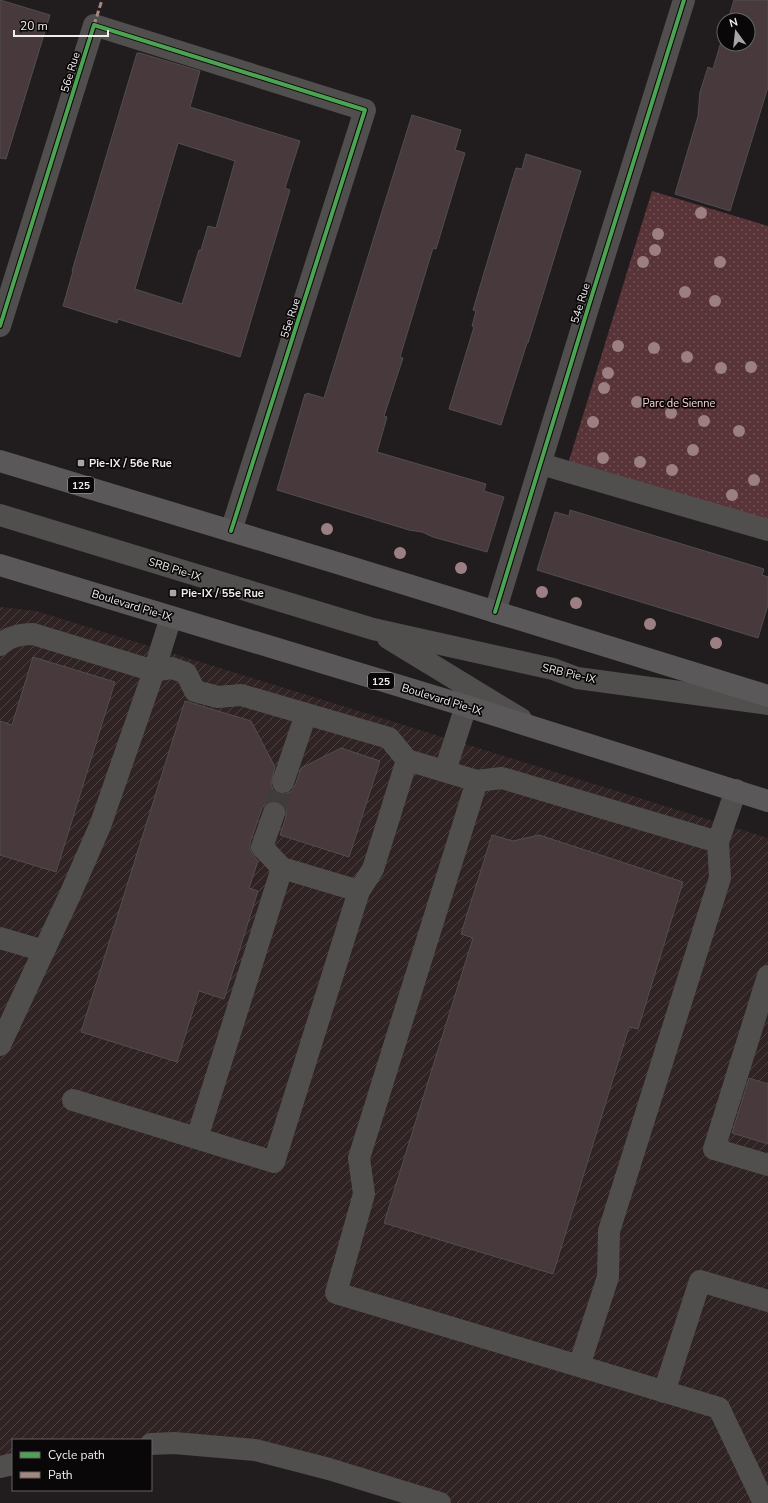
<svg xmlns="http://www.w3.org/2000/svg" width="768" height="1503" font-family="'Nunito Sans',sans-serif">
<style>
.industrial{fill:url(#industrial-furrows)}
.park{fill:url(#park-dots)}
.building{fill:#48393c;stroke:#514e4f;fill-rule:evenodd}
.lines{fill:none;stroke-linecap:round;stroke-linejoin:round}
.minor-tunnel{stroke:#403c3d;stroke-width:22;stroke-dasharray:22 11;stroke-linecap:butt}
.minor{stroke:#514e4e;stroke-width:22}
.major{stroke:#5a5859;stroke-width:22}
.quiet{stroke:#a5887d;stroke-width:3;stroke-dasharray:6 3;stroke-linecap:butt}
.cycleway-casing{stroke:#0a0708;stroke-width:6}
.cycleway{stroke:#4ca352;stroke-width:4}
.tree{fill:#9b7f82}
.poi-dot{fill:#a9a4a5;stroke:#0a0708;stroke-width:1.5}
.labels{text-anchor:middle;stroke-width:3.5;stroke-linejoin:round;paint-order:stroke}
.shield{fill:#0a0708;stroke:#aca8a8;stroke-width:1}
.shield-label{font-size:10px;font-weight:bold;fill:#f2eded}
.street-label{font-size:11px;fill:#f2eded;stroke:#0a0708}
.park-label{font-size:11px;fill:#fed0d3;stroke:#0a0708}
.poi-label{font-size:11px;font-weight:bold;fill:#f2eded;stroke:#0a0708;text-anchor:start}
</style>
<defs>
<pattern id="industrial-furrows" width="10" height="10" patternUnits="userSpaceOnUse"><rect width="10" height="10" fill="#2f2324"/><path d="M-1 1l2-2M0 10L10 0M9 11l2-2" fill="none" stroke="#4e4344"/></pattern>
<pattern id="park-dots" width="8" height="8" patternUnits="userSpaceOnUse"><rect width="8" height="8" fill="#583337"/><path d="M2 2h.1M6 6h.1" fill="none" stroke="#705154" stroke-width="1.8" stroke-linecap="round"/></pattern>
</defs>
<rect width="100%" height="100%" fill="#211d1e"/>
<path class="industrial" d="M 0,607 L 36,611 L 768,838 L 768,1503 L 441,1503 L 329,1469 L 151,1440 L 13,1440 L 13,1464 L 0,1467 Z"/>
<path class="park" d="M 652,191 L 768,226 L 768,521 L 568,464 Z"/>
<path class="building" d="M 0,0 L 50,15 L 6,159 L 0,158 Z
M 734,0 L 768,0 L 768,87 L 730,211 L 675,194 L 698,116 L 700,92 L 708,67 L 713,69 L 724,32 L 724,44 L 748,44 L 748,20 L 728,20 Z
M 137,53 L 140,53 L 200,71 L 190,107 L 300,141 L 285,188 L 290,190 L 240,357 L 118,319 L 117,323 L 63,306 L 73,271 L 72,271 ZM 178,143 L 235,161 L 216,228 L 208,226 L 201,250 L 199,250 L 182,304 L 135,289 Z
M 412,115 L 461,130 L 455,150 L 465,153 L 436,249 L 433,248 L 400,357 L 403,358 L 384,416 L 387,417 L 377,452 L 486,484 L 484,491 L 504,497 L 487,552 L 433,537 L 422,532 L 409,530 L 277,490 L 305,394 L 307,395 L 307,393 L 324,398 Z
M 526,154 L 581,171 L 528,343 L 527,343 L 501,425 L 449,409 L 474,327 L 472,326 L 476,311 L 473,310 L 498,226 L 516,168 L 522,169 Z
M 570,510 L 764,569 L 762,575 L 768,577 L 768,605 L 758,638 L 537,570 L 555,512 L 569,516 Z
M 33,657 L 115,682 L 56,872 L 0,855 L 0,721 L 12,725 Z
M 185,701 L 251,721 L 275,767 L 271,784 L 273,790 L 279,794 L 286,794 L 292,791 L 295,786 L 301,768 L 341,748 L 380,761 L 349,857 L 280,835 L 286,817 L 286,810 L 284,805 L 279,801 L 272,801 L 266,803 L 262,808 L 250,843 L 250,849 L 253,855 L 258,861 L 249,888 L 258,891 L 224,999 L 199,991 L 177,1062 L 81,1032 Z
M 492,835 L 513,841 L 539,835 L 683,882 L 638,1029 L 629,1027 L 553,1274 L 384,1223 L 473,938 L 461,934 Z
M 749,1078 L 768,1084 L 768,1144 L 732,1133 Z"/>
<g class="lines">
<path class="minor-tunnel" d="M 274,813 L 283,782"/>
<path class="minor" d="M 0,326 L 94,25 L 365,110 L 231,531
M 541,464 L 768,530
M 0,515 L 373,629 L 553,669 L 577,678 L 768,704
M 495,612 L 588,308 L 684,0
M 388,638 L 521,719
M 0,645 C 9,636 21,634 33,634 L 154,671 L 171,617
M 445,771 L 466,706
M 477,781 L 359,1158 L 364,1194 L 336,1293 L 719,1408 L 764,1503
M 283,782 L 306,714
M 359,891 L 373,869 L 407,760
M 0,938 L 44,951
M 768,976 L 714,1149 L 768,1165
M 0,1045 L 69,897 L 100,826 L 154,671 L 172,668 L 186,673 L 195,691 L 218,697 L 241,695 L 389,738 L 407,760 L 477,781 L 502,778 L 718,842 L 736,790
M 73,1100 L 274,1162 L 359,891 L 282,868
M 197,1138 L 282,868 L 262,847 L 274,813
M 579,1366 L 608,1277 L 609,1231 L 720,878 L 718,842
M 664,1392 L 700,1281 L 768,1301
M 151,1444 L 174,1443 L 255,1450 L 329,1469 L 440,1503
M 0,1467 L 13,1464"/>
<path class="major" d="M 0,461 L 337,563 L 768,696
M 0,565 L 466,706 L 768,801"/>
<path class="quiet" d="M 94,25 L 102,0"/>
<g class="cycleway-casing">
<path id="cycleway" d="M 0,326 L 94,25 L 365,110 L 231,531
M 495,612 L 588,308 L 684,0"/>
</g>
<use href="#cycleway" class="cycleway"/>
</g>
<g class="tree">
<circle cx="701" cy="213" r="6"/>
<circle cx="658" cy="234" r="6"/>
<circle cx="655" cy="250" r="6"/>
<circle cx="643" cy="262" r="6"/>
<circle cx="720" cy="262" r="6"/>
<circle cx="685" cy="292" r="6"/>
<circle cx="715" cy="301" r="6"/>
<circle cx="618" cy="346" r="6"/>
<circle cx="654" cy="348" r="6"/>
<circle cx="687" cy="357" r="6"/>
<circle cx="751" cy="367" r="6"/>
<circle cx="721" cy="368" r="6"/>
<circle cx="608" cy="373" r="6"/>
<circle cx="604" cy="388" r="6"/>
<circle cx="637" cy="402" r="6"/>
<circle cx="671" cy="413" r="6"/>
<circle cx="704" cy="421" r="6"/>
<circle cx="593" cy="422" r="6"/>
<circle cx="739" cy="431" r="6"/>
<circle cx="693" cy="450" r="6"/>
<circle cx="603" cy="458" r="6"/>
<circle cx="640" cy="462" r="6"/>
<circle cx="672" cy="470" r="6"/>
<circle cx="754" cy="480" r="6"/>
<circle cx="732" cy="495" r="6"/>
<circle cx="327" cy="529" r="6"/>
<circle cx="400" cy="553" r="6"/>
<circle cx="461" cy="568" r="6"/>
<circle cx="542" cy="592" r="6"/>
<circle cx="576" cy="603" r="6"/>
<circle cx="650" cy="624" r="6"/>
<circle cx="716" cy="643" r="6"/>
</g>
<g class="poi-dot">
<rect x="77" y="459" width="8" height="8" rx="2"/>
<rect x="169" y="589" width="8" height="8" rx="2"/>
</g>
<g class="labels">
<g class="shield">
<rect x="68" y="477" width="26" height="16" rx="3"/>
<rect x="368" y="673" width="26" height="16" rx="3"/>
</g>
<g class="shield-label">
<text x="81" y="489">125</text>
<text x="381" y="685">125</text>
</g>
<g class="street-label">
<text transform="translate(70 72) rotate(-73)" y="4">56e Rue</text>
<text transform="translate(580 303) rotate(-73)" y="4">54e Rue</text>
<text transform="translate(290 318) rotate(-72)" y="4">55e Rue</text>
<text transform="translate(175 569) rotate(17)" y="4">SRB Pie-IX</text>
<text transform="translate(132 605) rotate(17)" y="4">Boulevard Pie-IX</text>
<text transform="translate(569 673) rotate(13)" y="4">SRB Pie-IX</text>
<text transform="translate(442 699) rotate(17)" y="4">Boulevard Pie-IX</text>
</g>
<g class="park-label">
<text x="679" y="407">Parc de Sienne</text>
</g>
<g class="poi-label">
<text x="89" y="467">Pie-IX / 56e Rue</text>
<text x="181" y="597">Pie-IX / 55e Rue</text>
</g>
</g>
<rect x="12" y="1439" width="140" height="52" fill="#0a0708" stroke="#676364"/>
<rect x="20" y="1452" width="20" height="6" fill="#4ca352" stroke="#676364"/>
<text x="48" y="1459" font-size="12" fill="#f2eded">Cycle path</text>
<rect x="20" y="1472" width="20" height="6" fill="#a5887d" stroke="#676364"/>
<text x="48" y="1479" font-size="12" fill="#f2eded">Path</text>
<g transform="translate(736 32) rotate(345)"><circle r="19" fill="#0a0708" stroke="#676364"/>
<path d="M0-3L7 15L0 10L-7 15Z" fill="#a9a4a5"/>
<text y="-6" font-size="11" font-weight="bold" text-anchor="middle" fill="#f2eded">N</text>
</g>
<path d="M14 30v6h94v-6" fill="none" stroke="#f2eded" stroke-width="2"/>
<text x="20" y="30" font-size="12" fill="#f2eded" stroke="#0a0708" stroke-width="3" paint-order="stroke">20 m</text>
</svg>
